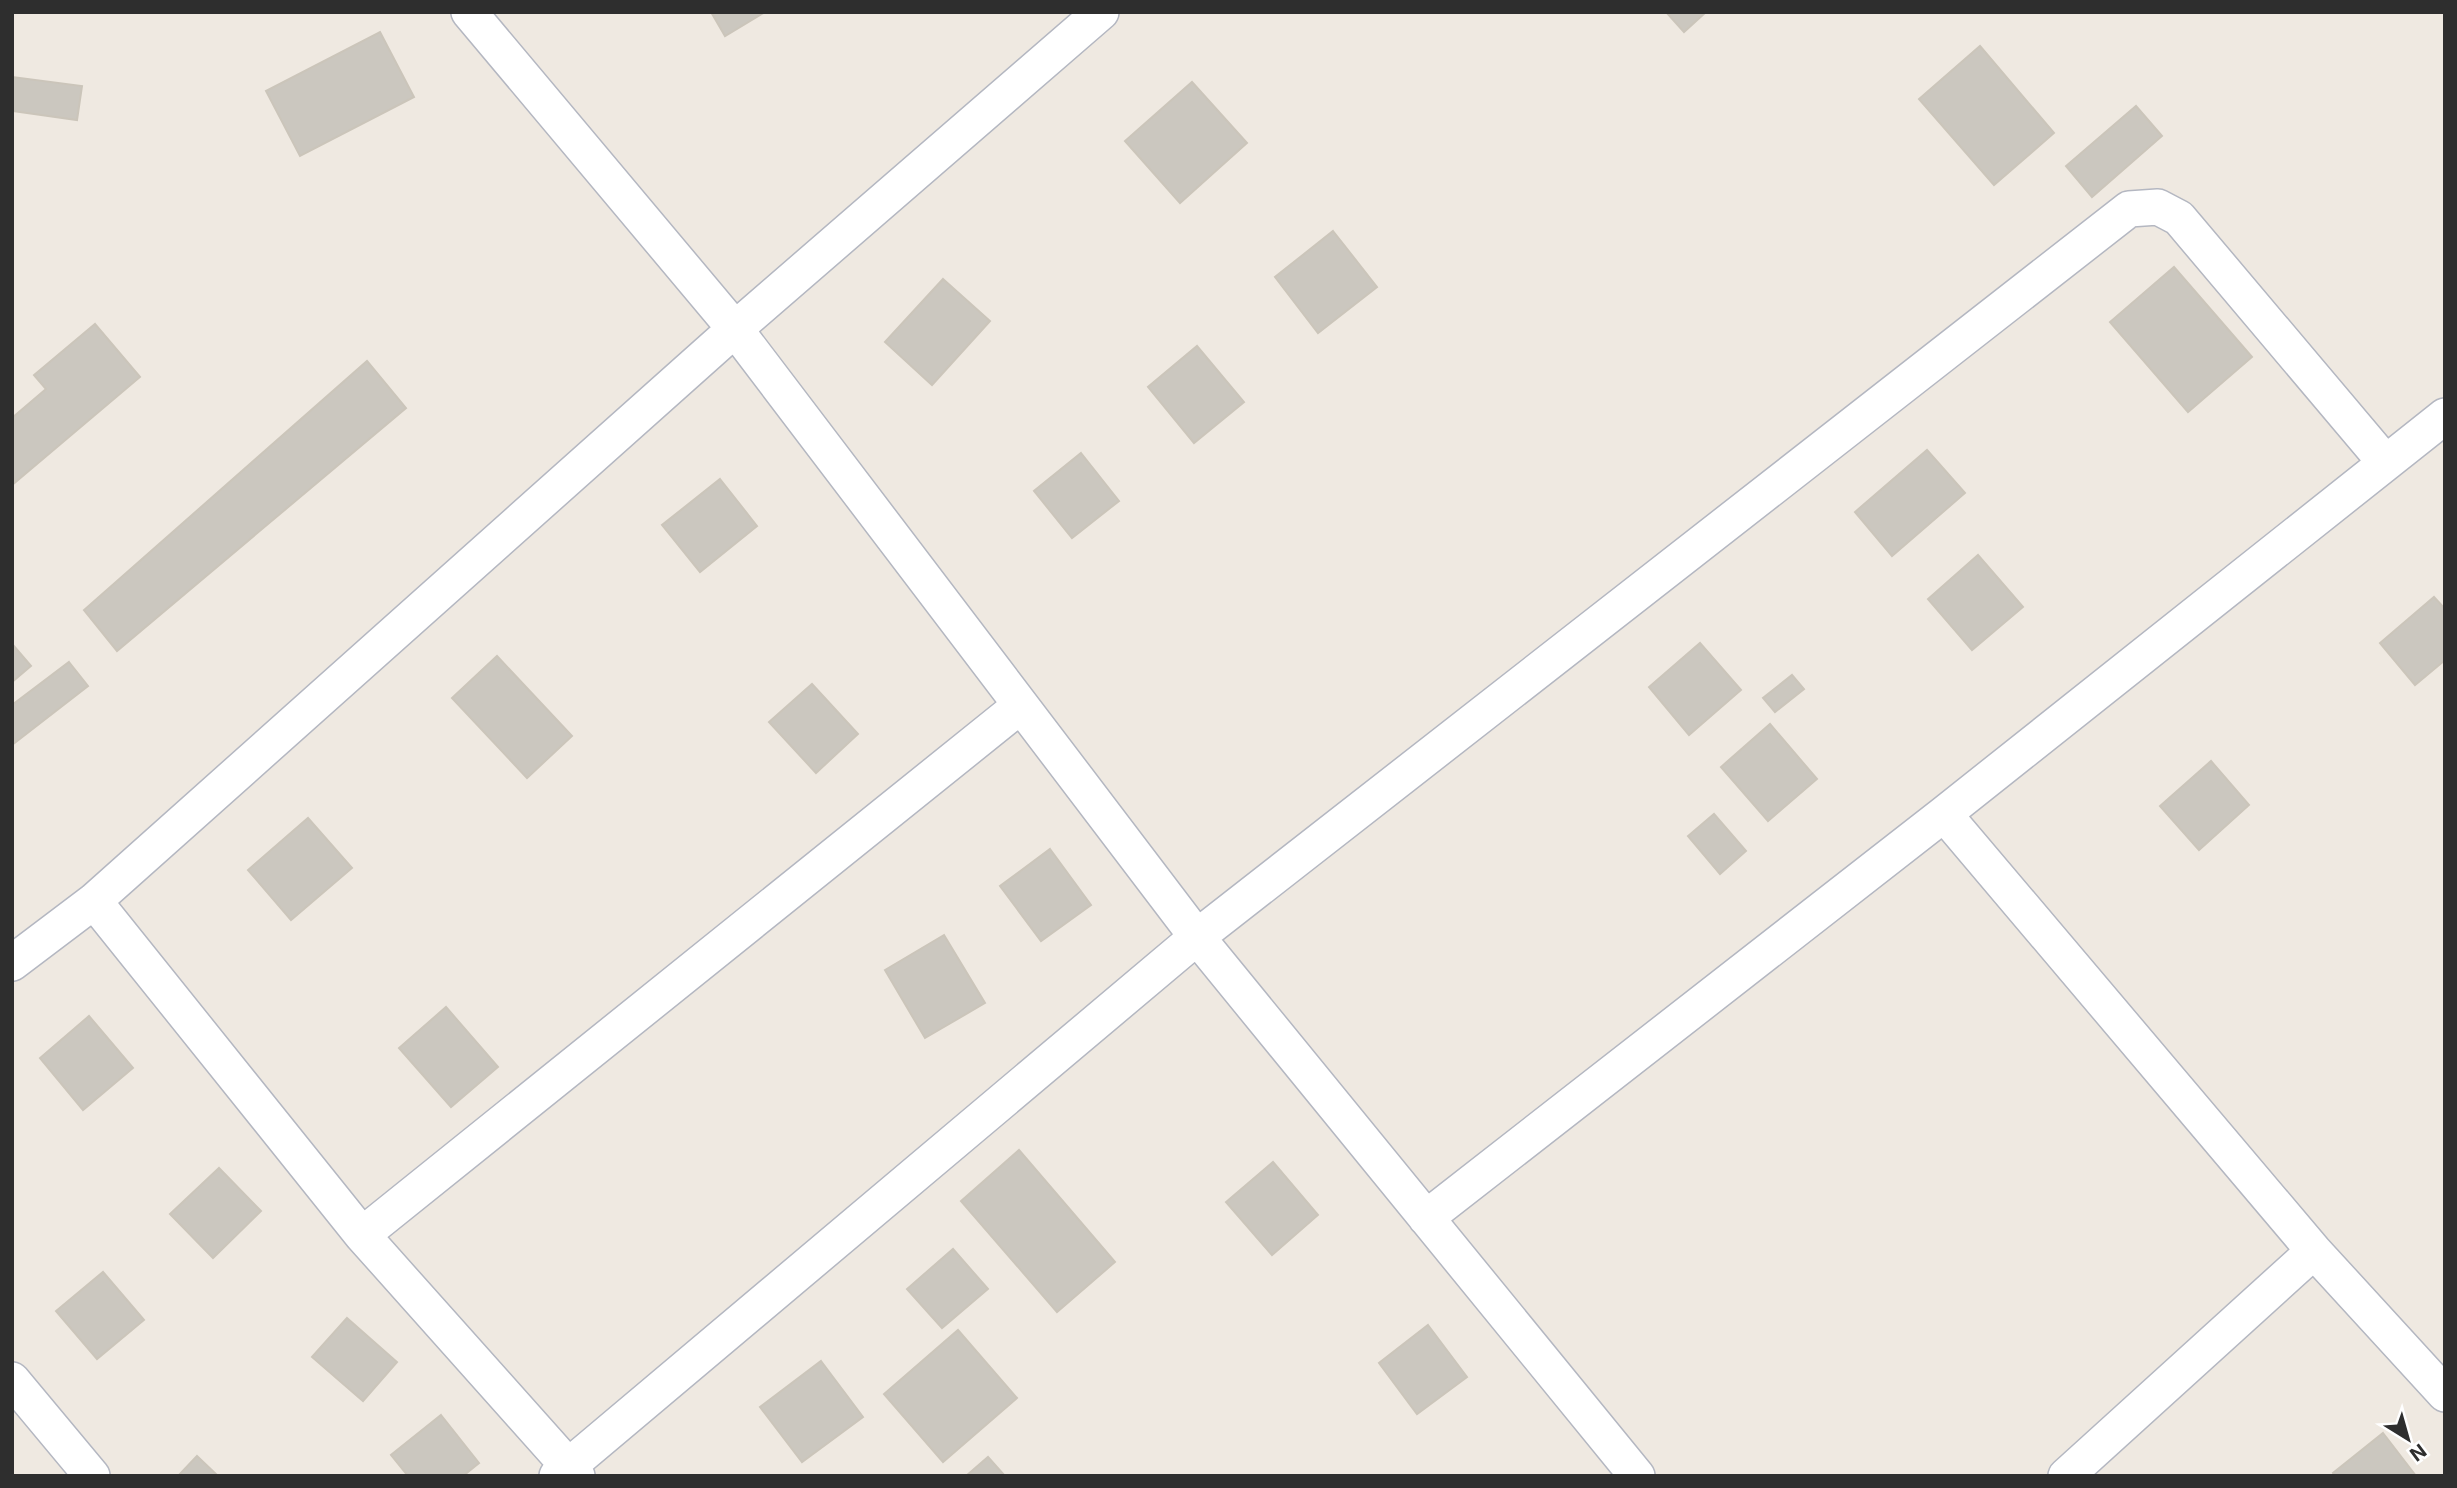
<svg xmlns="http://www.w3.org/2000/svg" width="2457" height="1488" font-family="Inter,sans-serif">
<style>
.building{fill:#cbc7bf;stroke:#cbc5ba;stroke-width:2}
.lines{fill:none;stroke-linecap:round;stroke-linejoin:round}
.minor-casing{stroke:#b4b7c1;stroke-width:38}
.minor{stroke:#fff;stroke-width:35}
</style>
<rect width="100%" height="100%" fill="#efe9e1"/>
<path class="building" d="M 711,12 L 765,12 L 725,36 Z
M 1666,12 L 1706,12 L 1684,32 Z
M 380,32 L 414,97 L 300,156 L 266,91 Z
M 1980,46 L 2054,133 L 1994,185 L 1919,99 Z
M 12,77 L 82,86 L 77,120 L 12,111 Z
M 1192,82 L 1247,143 L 1180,203 L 1125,141 Z
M 2136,106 L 2162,136 L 2092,197 L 2066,166 Z
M 1333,231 L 1377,287 L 1318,333 L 1275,277 Z
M 2174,267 L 2252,357 L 2188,412 L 2110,322 Z
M 943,279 L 990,321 L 932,385 L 885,342 Z
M 95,324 L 140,377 L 12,485 L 12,418 L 46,389 L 34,375 Z
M 1197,346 L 1244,402 L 1194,443 L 1148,387 Z
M 367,361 L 406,408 L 117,651 L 84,610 Z
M 1927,450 L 1965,493 L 1892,556 L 1855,512 Z
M 1081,453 L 1119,501 L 1072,538 L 1034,491 Z
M 720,479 L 757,526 L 700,572 L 662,525 Z
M 1978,555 L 2023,607 L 1972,650 L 1928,599 Z
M 2434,597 L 2445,609 L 2445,660 L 2415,685 L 2380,643 Z
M 1700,643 L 1741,690 L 1689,735 L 1649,687 Z
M 13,645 L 31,666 L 12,682 L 12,646 Z
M 497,656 L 572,736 L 527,778 L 452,698 Z
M 69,662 L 88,686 L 12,745 L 12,705 Z
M 1792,675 L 1804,689 L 1775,712 L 1763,698 Z
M 812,684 L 858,734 L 816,773 L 769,722 Z
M 1770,724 L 1817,779 L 1768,821 L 1721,767 Z
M 2211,761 L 2249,805 L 2199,850 L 2160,806 Z
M 1714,814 L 1746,851 L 1720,874 L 1688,836 Z
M 308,818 L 352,868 L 291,920 L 248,870 Z
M 1050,849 L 1091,905 L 1041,941 L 1000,886 Z
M 944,935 L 985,1003 L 925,1038 L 885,970 Z
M 446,1007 L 498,1067 L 451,1107 L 399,1048 Z
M 89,1016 L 133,1068 L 83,1110 L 40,1058 Z
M 1019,1150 L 1115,1262 L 1057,1312 L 961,1201 Z
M 1273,1162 L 1318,1215 L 1272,1255 L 1226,1202 Z
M 219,1168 L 261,1211 L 213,1258 L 170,1214 Z
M 953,1249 L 988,1289 L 942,1328 L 907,1289 Z
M 103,1272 L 144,1320 L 97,1359 L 56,1311 Z
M 347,1318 L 397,1362 L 363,1401 L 312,1357 Z
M 1428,1325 L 1467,1377 L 1417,1414 L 1379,1363 Z
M 958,1330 L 1017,1398 L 943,1462 L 884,1394 Z
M 821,1361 L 863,1417 L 802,1462 L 760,1407 Z
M 441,1415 L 479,1463 L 463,1476 L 408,1476 L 391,1455 Z
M 2383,1433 L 2416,1476 L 2335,1476 L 2333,1473 Z
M 197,1456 L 218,1476 L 178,1476 Z
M 988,1457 L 1005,1476 L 966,1476 Z"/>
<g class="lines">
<g class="minor-casing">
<path id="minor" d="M 469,12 L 735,329 L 1197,937 L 1637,1476
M 1944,814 L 2314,1251 L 2445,1394
M 94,901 L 362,1235 L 577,1476
M 12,963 L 94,901 L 735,329 L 1101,12
M 1426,1218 L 1944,814 L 2445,416
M 362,1235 L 1020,706
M 12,1380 L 92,1476
M 557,1476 L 1197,937 L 2129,209 L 2158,207 L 2179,218 L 2385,462
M 2066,1476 L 2314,1251"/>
</g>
<use href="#minor" class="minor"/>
</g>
<rect width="2457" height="1488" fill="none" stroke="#2e2e2e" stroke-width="28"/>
<g transform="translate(2408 1439) rotate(143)" stroke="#ffffff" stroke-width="5" paint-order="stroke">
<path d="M0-5L12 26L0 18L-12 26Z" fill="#2e2e2e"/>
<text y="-10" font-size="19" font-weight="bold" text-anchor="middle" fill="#2e2e2e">N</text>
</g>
</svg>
